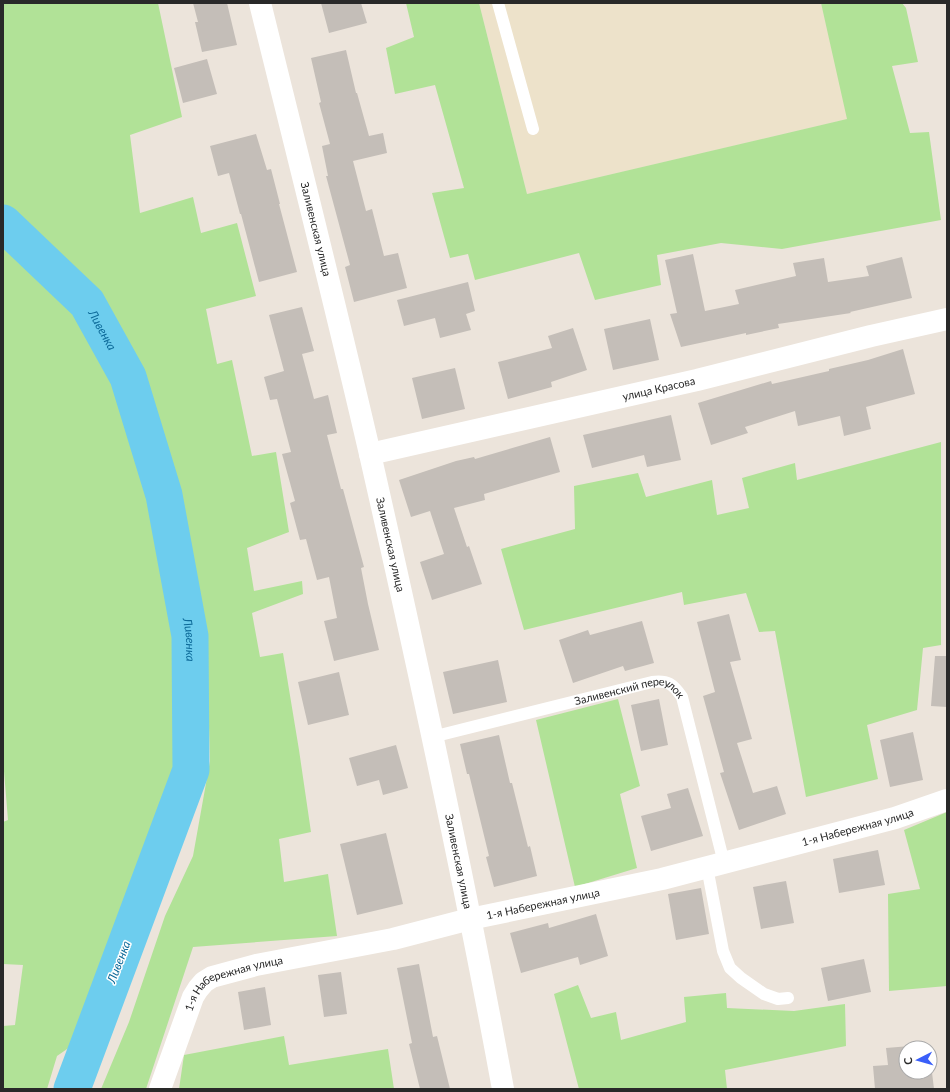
<svg xmlns="http://www.w3.org/2000/svg" width="950" height="1092" font-family="Lato,sans-serif">
<style>
.education{fill:#ede2ca}
.green{fill:#b1e297}
.lines{fill:none;stroke-linecap:round;stroke-linejoin:round}
.river{stroke:#6dcdee;stroke-width:37}
.building{fill:#c4beb8}
.service{stroke:#fff;stroke-width:12}
.minor{stroke:#fff;stroke-width:22}
.labels{text-anchor:middle;stroke-width:3;stroke-linejoin:round;paint-order:stroke}
.street-label{font-size:11px;fill:#292929;stroke:#fff}
.water-label{font-size:12px;font-style:italic;fill:#0d6a99;stroke:#fff}
</style>
<rect width="100%" height="100%" fill="#ece4db"/>
<path class="education" d="M 479,3 L 821,3 L 848,119 L 527,194 Z"/>
<path class="green" d="M 3,3 L 158,3 L 182,117 L 130,135 L 140,213 L 193,197 L 201,233 L 237,223 L 256,296 L 206,309 L 217,364 L 232,360 L 252,456 L 276,452 L 289,532 L 247,548 L 254,591 L 302,581 L 303,594 L 252,613 L 260,657 L 283,653 L 299,750 L 311,832 L 279,839 L 284,882 L 328,874 L 337,936 L 193,947 L 146,1089 L 101,1089 L 129,1022 L 165,916 L 193,856 L 210,761 L 207,658 L 189,560 L 175,495 L 136,367 L 99,302 L 39,234 L 3,211 Z
M 406,3 L 479,3 L 527,194 L 847,119 L 821,3 L 902,3 L 906,8 L 918,62 L 892,66 L 910,133 L 929,132 L 941,220 L 782,249 L 721,243 L 657,255 L 661,285 L 595,300 L 579,253 L 475,280 L 468,254 L 450,258 L 432,193 L 464,188 L 435,85 L 395,94 L 386,48 L 414,37 Z
M 3,245 L 37,268 L 101,351 L 141,469 L 168,582 L 179,701 L 177,773 L 157,840 L 111,962 L 80,1040 L 57,1056 L 47,1089 L 3,1089 L 3,1026 L 15,1025 L 23,965 L 3,964 L 3,822 L 8,820 L 3,759 Z
M 941,442 L 941,645 L 923,648 L 917,710 L 867,725 L 878,779 L 806,797 L 775,631 L 759,632 L 746,593 L 684,605 L 682,592 L 524,630 L 501,549 L 575,529 L 574,486 L 638,473 L 646,497 L 712,480 L 717,515 L 749,508 L 742,478 L 795,463 L 797,480 Z
M 618,699 L 640,786 L 620,794 L 637,868 L 575,887 L 536,720 Z
M 947,812 L 947,986 L 889,991 L 888,894 L 920,889 L 904,830 Z
M 578,985 L 591,1018 L 616,1012 L 621,1040 L 686,1022 L 684,997 L 726,993 L 727,1008 L 794,1011 L 845,1004 L 846,1046 L 725,1070 L 727,1089 L 579,1089 L 554,994 Z
M 284,1036 L 289,1065 L 388,1049 L 394,1089 L 179,1089 L 184,1055 Z"/>
<g class="lines">
<path class="river" id="s1" d="M 3,223 L 87,303 L 128,377 L 164,495 L 190,636 L 191,770 L 72,1089"/>
</g>
<path class="building" d="M 193,3 L 227,3 L 237,45 L 202,52 L 195,22 L 198,22 Z
M 321,3 L 361,3 L 367,23 L 329,33 Z
M 346,50 L 356,93 L 357,93 L 369,136 L 383,133 L 387,153 L 353,161 L 366,211 L 372,209 L 384,256 L 398,253 L 407,288 L 354,302 L 345,267 L 350,265 L 326,176 L 328,176 L 322,146 L 330,144 L 319,103 L 321,102 L 311,58 Z
M 207,59 L 217,94 L 183,103 L 174,68 Z
M 256,134 L 267,170 L 271,169 L 280,204 L 279,204 L 297,272 L 259,282 L 241,214 L 240,214 L 229,173 L 218,176 L 210,146 Z
M 693,254 L 705,311 L 739,304 L 735,290 L 796,276 L 793,263 L 824,258 L 828,282 L 869,276 L 866,266 L 902,257 L 912,298 L 850,312 L 851,313 L 778,324 L 779,328 L 746,335 L 746,333 L 681,347 L 670,314 L 677,313 L 665,260 Z
M 468,282 L 475,311 L 466,314 L 471,330 L 440,338 L 435,318 L 404,326 L 397,300 Z
M 302,307 L 314,351 L 302,354 L 314,399 L 328,395 L 337,433 L 327,435 L 341,489 L 343,489 L 364,567 L 361,568 L 368,604 L 379,650 L 334,661 L 324,621 L 337,618 L 329,577 L 317,580 L 306,539 L 300,540 L 290,503 L 295,501 L 282,454 L 291,452 L 277,399 L 270,400 L 264,377 L 284,371 L 269,315 Z
M 650,319 L 659,360 L 613,370 L 604,329 Z
M 573,328 L 587,370 L 551,382 L 552,387 L 508,399 L 498,362 L 552,348 L 548,336 Z
M 903,349 L 915,394 L 866,407 L 871,429 L 844,436 L 840,416 L 798,426 L 795,411 L 745,427 L 748,433 L 711,445 L 698,403 L 771,381 L 772,384 L 829,371 L 829,369 L 868,360 Z
M 455,368 L 465,409 L 422,419 L 412,378 Z
M 671,415 L 681,460 L 647,467 L 644,455 L 592,468 L 583,435 Z
M 550,437 L 560,472 L 484,494 L 485,500 L 454,508 L 467,547 L 469,546 L 482,584 L 432,600 L 420,562 L 444,554 L 430,511 L 411,517 L 399,480 L 456,461 L 474,457 L 475,459 Z
M 729,614 L 741,660 L 730,662 L 752,739 L 737,743 L 753,793 L 777,786 L 786,814 L 739,830 L 720,773 L 724,772 L 703,696 L 715,692 L 697,622 Z
M 642,621 L 654,663 L 625,671 L 623,666 L 573,683 L 559,640 L 588,630 L 590,635 Z
M 935,656 L 947,656 L 947,707 L 931,706 Z
M 498,660 L 507,702 L 453,714 L 443,672 Z
M 339,672 L 349,715 L 308,725 L 298,682 Z
M 659,699 L 668,745 L 641,751 L 631,705 Z
M 913,732 L 923,780 L 890,787 L 880,740 Z
M 499,735 L 510,783 L 512,783 L 528,847 L 530,846 L 537,876 L 494,887 L 486,857 L 489,856 L 469,774 L 467,774 L 460,744 Z
M 396,745 L 408,788 L 383,795 L 379,780 L 357,786 L 349,758 Z
M 688,788 L 703,836 L 651,851 L 641,816 L 671,808 L 667,794 Z
M 386,833 L 403,904 L 357,915 L 340,844 Z
M 878,850 L 885,885 L 839,893 L 833,859 Z
M 786,881 L 794,923 L 761,929 L 753,887 Z
M 701,888 L 709,934 L 676,940 L 668,894 Z
M 596,914 L 608,956 L 580,965 L 578,957 L 521,973 L 510,933 L 548,923 L 549,928 Z
M 864,959 L 871,992 L 828,1001 L 821,968 Z
M 419,964 L 433,1037 L 437,1036 L 450,1089 L 420,1089 L 409,1044 L 412,1043 L 397,968 Z
M 341,972 L 347,1014 L 324,1017 L 318,975 Z
M 265,987 L 271,1025 L 244,1030 L 238,992 Z
M 922,1045 L 922,1048 L 906,1048 L 906,1072 L 930,1072 L 930,1064 L 931,1064 L 934,1089 L 875,1089 L 873,1066 L 888,1065 L 886,1048 Z"/>
<g class="lines">
<g class="service">
<path d="M 498,3 L 533,129"/>
<path id="s2" d="M 432,737 L 652,682 C 668,680 673,684 682,697 L 724,863"/>
<path d="M 707,867 L 723,951 L 730,968 L 741,978 L 764,994 L 778,999 L 788,998"/>
</g>
<g class="minor">
<path id="s3" d="M 260,3 C 297,153 335,303 370,454 C 418,665 464,876 503,1089"/>
<path id="s4" d="M 370,454 L 697,380 L 871,336 L 947,319"/>
<path id="s5" d="M 160,1089 L 193,997 L 198,989 L 204,982 L 212,977 L 256,965 L 393,939 L 470,919 L 662,879 L 895,818 L 947,800"/>
</g>
</g>
<g class="labels">
<g class="street-label">
<text dy="4" stroke="none"><textPath href="#s3" startOffset="233">Заливенская улица</textPath></text>
<text dy="4" stroke="none"><textPath href="#s4" startOffset="296">улица Красова</textPath></text>
<text dy="4" stroke="none"><textPath href="#s3" startOffset="557">Заливенская улица</textPath></text>
<text dy="4" stroke="none"><textPath href="#s2" startOffset="205">Заливенский переулок</textPath></text>
<text dy="4" stroke="none"><textPath href="#s5" startOffset="789">1-я Набережная улица</textPath></text>
<text dy="4" stroke="none"><textPath href="#s3" startOffset="881">Заливенская улица</textPath></text>
<text dy="4" stroke="none"><textPath href="#s5" startOffset="465">1-я Набережная улица</textPath></text>
<text dy="4" stroke="none"><textPath href="#s5" startOffset="141">1-я Набережная улица</textPath></text>
</g>
<g class="water-label">
<text dy="4" stroke="none"><textPath href="#s1" startOffset="147">Ливенка</textPath></text>
<text dy="4" stroke="none"><textPath href="#s1" startOffset="471">Ливенка</textPath></text>
<text transform="translate(119 962) rotate(-69)" y="4">Ливенка</text>
</g>
</g>
<rect width="950" height="1092" fill="none" stroke="#292929" stroke-width="8"/>
<g transform="translate(918 1060) rotate(264)"><circle r="19" fill="#ffffff" stroke="#a9a9a9"/>
<path d="M0-3L7 15L0 10L-7 15Z" fill="#3a5ff9"/>
<text y="-6" font-size="11" font-weight="bold" text-anchor="middle" fill="#292929">С</text>
</g>
</svg>
